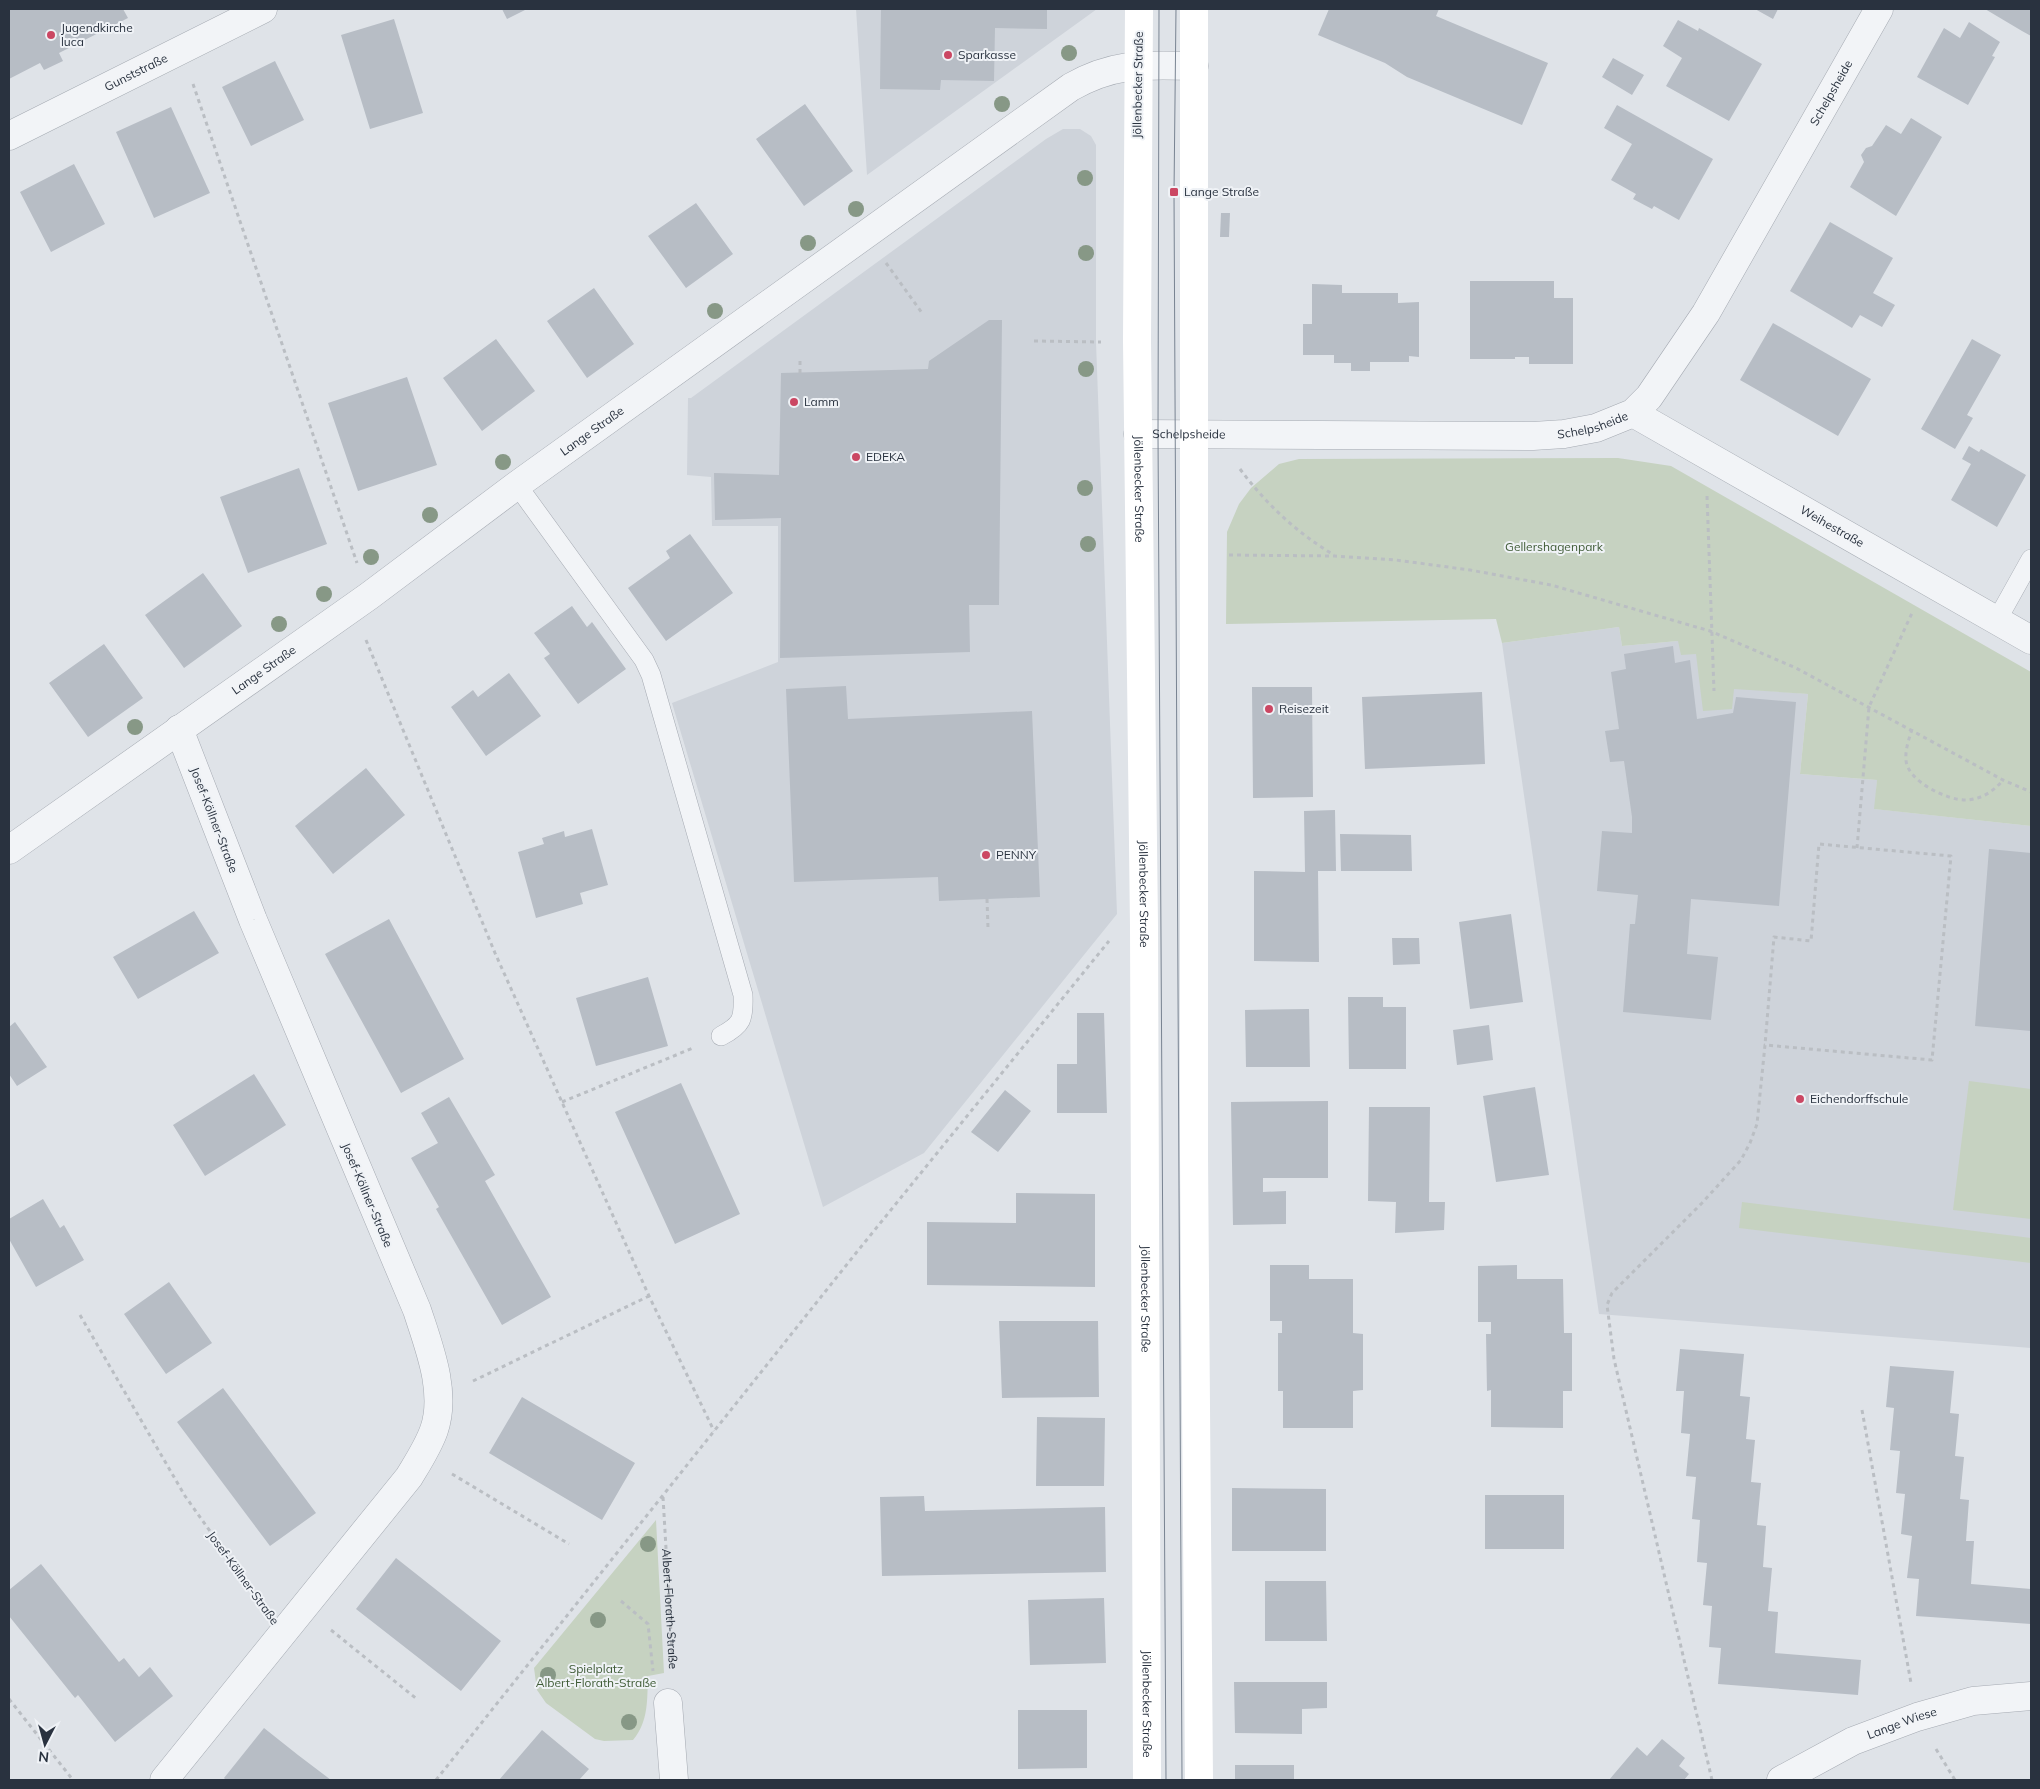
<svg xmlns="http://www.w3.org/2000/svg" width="2040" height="1789" font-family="Mulish,sans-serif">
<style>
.built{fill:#ced3da}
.green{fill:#c6d2c1}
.building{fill:#b7bdc5}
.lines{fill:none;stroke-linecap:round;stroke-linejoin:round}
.service-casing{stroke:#a5aab2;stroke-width:20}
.minor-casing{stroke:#a5aab2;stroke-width:29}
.path{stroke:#babec3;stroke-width:3;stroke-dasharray:4 4;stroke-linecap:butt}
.service{stroke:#f2f4f7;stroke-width:19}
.minor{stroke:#f2f4f7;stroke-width:28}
.secondary{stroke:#fff;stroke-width:28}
.tram{stroke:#798492;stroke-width:1}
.tree{fill:#879886}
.poi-dot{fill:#cb4763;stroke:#eff2f6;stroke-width:2}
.labels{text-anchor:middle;stroke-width:4;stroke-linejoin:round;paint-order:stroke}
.poi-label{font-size:12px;fill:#29323f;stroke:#eff2f6;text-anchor:start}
.street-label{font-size:12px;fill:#29323f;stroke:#eff2f6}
.park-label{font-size:12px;fill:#3f5b36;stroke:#eff2f6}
</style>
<rect width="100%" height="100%" fill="#dfe3e8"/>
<path class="built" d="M 856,9 L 1097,9 L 867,175 Z
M 1063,129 L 1080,129 L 1091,136 L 1096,145 L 1096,342 L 1117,914 L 924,1153 L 823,1207 L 672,703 L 778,662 L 778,526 L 712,526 L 711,477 L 687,475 L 688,398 L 691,398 L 1046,139 Z
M 1619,627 L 1622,646 L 1678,641 L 1696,653 L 1734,688 L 1808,694 L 1800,774 L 1877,780 L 1875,809 L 2031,826 L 2031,1348 L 1599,1314 L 1502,643 Z"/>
<path class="green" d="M 1618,458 L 1671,466 L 2031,672 L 2031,826 L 1874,809 L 1877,780 L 1800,774 L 1808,694 L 1734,689 L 1732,709 L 1703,711 L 1696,654 L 1681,655 L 1678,641 L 1622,646 L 1619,627 L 1502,643 L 1496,619 L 1226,624 L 1227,532 L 1239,504 L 1251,488 L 1279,464 L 1299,459 Z
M 1969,1081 L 2031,1089 L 2031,1219 L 1953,1210 Z
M 1742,1202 L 2031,1238 L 2031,1263 L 1739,1228 Z
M 656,1520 L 664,1673 L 648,1676 C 647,1699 649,1721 633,1740 L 604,1741 L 595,1739 L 546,1703 L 537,1690 L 534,1668 Z"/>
<path class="building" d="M 9,9 L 123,9 L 128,18 L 59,53 L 63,61 L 44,70 L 40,63 L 9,79 Z
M 502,9 L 527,9 L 507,19 Z
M 881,9 L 1047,9 L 1047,29 L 995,28 L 994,81 L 941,80 L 940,90 L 880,89 Z
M 1329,9 L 1439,9 L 1436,16 L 1548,63 L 1522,125 L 1407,77 L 1385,63 L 1318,35 Z
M 1755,9 L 1778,9 L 1773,19 Z
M 1985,9 L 2031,9 L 2031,36 L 2022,31 Z
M 394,19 L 423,113 L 370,129 L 341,35 Z
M 1678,20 L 1698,31 L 1699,28 L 1762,64 L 1729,121 L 1666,86 L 1682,58 L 1663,46 Z
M 1969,22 L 2000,42 L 1992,56 L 1995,57 L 1968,105 L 1917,77 L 1944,28 L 1960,38 Z
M 1613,58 L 1644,75 L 1632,95 L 1602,77 Z
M 275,61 L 304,120 L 251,146 L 222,87 Z
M 805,104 L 853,171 L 804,206 L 756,139 Z
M 1617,105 L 1713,159 L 1679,220 L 1654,206 L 1652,209 L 1633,199 L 1636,194 L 1611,180 L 1632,144 L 1604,128 Z
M 171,107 L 210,193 L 154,218 L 116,132 Z
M 1911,118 L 1942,137 L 1896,216 L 1850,187 L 1864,162 L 1861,155 L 1866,148 L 1872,146 L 1886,125 L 1901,134 Z
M 74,164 L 105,224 L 51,252 L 20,192 Z
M 696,203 L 733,254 L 686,288 L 648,236 Z
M 1221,213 L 1230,213 L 1229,237 L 1220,237 Z
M 1830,222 L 1893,258 L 1873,293 L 1895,305 L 1882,327 L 1860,315 L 1852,328 L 1790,291 Z
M 1470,281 L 1554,281 L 1554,298 L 1573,298 L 1573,364 L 1529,364 L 1529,357 L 1515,357 L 1515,359 L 1470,359 Z
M 1312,284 L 1342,285 L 1342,293 L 1398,293 L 1398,303 L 1419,302 L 1419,357 L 1409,356 L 1409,362 L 1370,362 L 1370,371 L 1351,371 L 1351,363 L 1334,363 L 1334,355 L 1303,355 L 1303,324 L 1312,324 Z
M 594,288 L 634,344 L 587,378 L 547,321 Z
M 989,320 L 1002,320 L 999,605 L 969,605 L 970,652 L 780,658 L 781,518 L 715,520 L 714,473 L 779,475 L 781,373 L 928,369 L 929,361 Z
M 1773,323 L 1871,379 L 1838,436 L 1740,380 Z
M 496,339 L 535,391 L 482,431 L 443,378 Z
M 1972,339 L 2001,355 L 1967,415 L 1973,418 L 1955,449 L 1921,429 Z
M 407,377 L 437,465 L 358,491 L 328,403 Z
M 1969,446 L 1979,452 L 1981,449 L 2026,475 L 1997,527 L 1951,500 L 1971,464 L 1962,459 Z
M 299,468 L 327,544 L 248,573 L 220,497 Z
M 690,534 L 733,593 L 666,641 L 628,588 L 670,558 L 666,551 Z
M 203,573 L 242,626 L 184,668 L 145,615 Z
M 572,606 L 587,627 L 592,622 L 626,669 L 578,704 L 544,658 L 550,654 L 534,633 Z
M 104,644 L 143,698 L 88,737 L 49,683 Z
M 1673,646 L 1675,663 L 1690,660 L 1697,719 L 1733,713 L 1736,697 L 1796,702 L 1779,906 L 1691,899 L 1687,954 L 1718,957 L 1711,1020 L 1623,1012 L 1630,924 L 1635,924 L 1638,895 L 1597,891 L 1602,831 L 1632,833 L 1632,817 L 1624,761 L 1610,762 L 1605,731 L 1619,729 L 1611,672 L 1626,669 L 1624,654 Z
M 509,673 L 541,716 L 486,756 L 451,707 L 473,690 L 478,697 Z
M 846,686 L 848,719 L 1032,711 L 1040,897 L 939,901 L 938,877 L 794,882 L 786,689 Z
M 1252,687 L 1312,687 L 1313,797 L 1253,798 Z
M 1482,692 L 1485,764 L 1365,769 L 1362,697 Z
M 366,768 L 405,815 L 333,874 L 295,826 Z
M 1335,810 L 1336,871 L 1318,871 L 1319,962 L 1254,961 L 1254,871 L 1305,872 L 1304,811 Z
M 592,829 L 608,885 L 580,893 L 583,904 L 536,918 L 518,852 L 544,844 L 542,838 L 564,831 L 565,837 Z
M 1340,834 L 1411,835 L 1412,871 L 1341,871 Z
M 1989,849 L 2031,853 L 2031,1031 L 1975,1026 Z
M 194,911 L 219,953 L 138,999 L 113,957 Z
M 1511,914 L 1523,1002 L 1470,1009 L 1459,922 Z
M 389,919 L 464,1059 L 401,1093 L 325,954 Z
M 1392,938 L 1419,938 L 1420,964 L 1393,965 Z
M 648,977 L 668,1046 L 596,1066 L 576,998 Z
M 1348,997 L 1383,997 L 1383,1007 L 1406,1007 L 1406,1069 L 1349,1069 Z
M 1309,1009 L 1310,1067 L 1246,1067 L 1245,1010 Z
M 1077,1013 L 1104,1013 L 1107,1113 L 1057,1113 L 1057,1064 L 1077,1064 Z
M 15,1022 L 47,1067 L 17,1086 L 9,1074 L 9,1027 Z
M 1489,1025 L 1493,1060 L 1457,1065 L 1453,1030 Z
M 254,1074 L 286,1125 L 205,1176 L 173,1125 Z
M 681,1083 L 740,1214 L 675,1244 L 615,1112 Z
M 1535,1087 L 1549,1175 L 1496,1182 L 1483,1096 Z
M 1005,1090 L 1031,1111 L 998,1152 L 971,1132 Z
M 449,1097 L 495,1175 L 485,1181 L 551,1297 L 502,1325 L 436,1209 L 439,1207 L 411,1158 L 438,1143 L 421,1113 Z
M 1328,1101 L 1328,1178 L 1263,1178 L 1263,1192 L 1286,1191 L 1286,1224 L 1233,1225 L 1231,1102 Z
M 1369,1107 L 1430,1107 L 1429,1202 L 1445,1202 L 1444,1230 L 1395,1233 L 1396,1202 L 1368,1201 Z
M 1016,1193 L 1095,1194 L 1095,1287 L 927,1285 L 927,1222 L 1016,1223 Z
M 43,1199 L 60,1228 L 64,1225 L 84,1260 L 36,1287 L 9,1239 L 9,1219 Z
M 1270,1265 L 1309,1265 L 1309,1279 L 1353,1279 L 1353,1333 L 1363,1334 L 1363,1390 L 1353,1391 L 1353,1428 L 1283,1428 L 1283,1391 L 1278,1391 L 1278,1333 L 1282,1333 L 1282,1321 L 1270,1321 Z
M 1517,1265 L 1517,1279 L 1563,1279 L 1564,1333 L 1572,1333 L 1572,1391 L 1563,1391 L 1563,1428 L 1491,1427 L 1491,1390 L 1487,1391 L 1486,1334 L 1491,1334 L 1491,1322 L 1478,1322 L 1478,1266 Z
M 169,1282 L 212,1343 L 166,1374 L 124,1314 Z
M 999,1321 L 1098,1321 L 1099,1397 L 1002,1398 Z
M 1680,1349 L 1744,1354 L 1740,1396 L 1750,1397 L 1746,1439 L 1755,1440 L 1751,1482 L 1761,1483 L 1757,1525 L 1766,1526 L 1763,1567 L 1772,1568 L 1768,1611 L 1778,1612 L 1775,1653 L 1861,1660 L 1858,1695 L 1718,1684 L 1721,1648 L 1709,1647 L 1712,1606 L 1703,1605 L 1707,1563 L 1697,1562 L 1700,1520 L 1692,1519 L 1696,1477 L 1686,1476 L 1690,1434 L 1681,1433 L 1684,1391 L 1676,1391 Z
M 1890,1366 L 1954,1371 L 1950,1413 L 1959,1414 L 1955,1456 L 1964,1457 L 1960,1499 L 1969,1500 L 1966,1541 L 1974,1541 L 1971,1584 L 2031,1589 L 2031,1624 L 1916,1616 L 1919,1579 L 1907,1578 L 1912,1536 L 1901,1534 L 1905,1494 L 1896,1493 L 1900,1451 L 1890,1450 L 1894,1408 L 1886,1407 Z
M 223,1388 L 316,1513 L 270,1546 L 177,1422 Z
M 522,1397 L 635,1463 L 602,1520 L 489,1453 Z
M 1037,1417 L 1105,1418 L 1104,1486 L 1036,1486 Z
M 1232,1488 L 1326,1489 L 1326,1551 L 1232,1551 Z
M 1485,1495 L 1564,1495 L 1564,1549 L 1485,1549 Z
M 924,1496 L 925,1511 L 1105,1507 L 1106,1572 L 882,1576 L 880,1497 Z
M 396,1558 L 501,1641 L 461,1691 L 356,1609 Z
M 41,1564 L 119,1662 L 124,1658 L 139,1677 L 150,1667 L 173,1696 L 115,1742 L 78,1695 L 75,1698 L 9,1616 L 9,1590 Z
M 1265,1581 L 1326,1581 L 1327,1641 L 1265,1641 Z
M 1104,1598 L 1106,1663 L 1030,1665 L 1028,1600 Z
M 1234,1682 L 1327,1682 L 1327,1708 L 1302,1709 L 1302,1734 L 1235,1733 Z
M 1018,1710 L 1087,1710 L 1087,1768 L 1018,1769 Z
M 264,1728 L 298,1755 L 331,1780 L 226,1780 L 224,1778 Z
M 542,1730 L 589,1769 L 579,1780 L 499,1780 Z
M 1662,1739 L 1685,1758 L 1679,1766 L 1689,1774 L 1684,1780 L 1609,1780 L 1637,1747 L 1647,1756 Z
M 1235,1765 L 1294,1765 L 1294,1780 L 1235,1780 Z"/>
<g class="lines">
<g class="service-casing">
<path id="service" d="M 517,485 L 644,660 L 651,675 L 743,995 C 744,1019 742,1025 721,1036
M 1997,620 L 2031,559"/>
</g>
<g class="minor-casing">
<g id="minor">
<path id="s2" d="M 9,136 L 263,9"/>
<path id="s3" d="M 1633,413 L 2031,640"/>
<path id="s4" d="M 1138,434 L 1533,436 L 1564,434 L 1596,428 L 1633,413 L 1649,397 L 1706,313 L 1879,9"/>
<path id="s5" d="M 9,850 L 369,596 L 517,485 L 1071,87 C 1115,62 1145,65 1194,66"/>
<path d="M 668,1703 L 674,1780"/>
<path d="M 164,1780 L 409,1477 C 418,1462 428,1447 434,1430 C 447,1392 429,1347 417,1310 L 253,920 L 179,729"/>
<path id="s6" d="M 1781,1780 L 1853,1741 L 1917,1717 L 1973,1701 L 2031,1696"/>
</g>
</g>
<g class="path">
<path d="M 193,84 L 357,563"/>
<path d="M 886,263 L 922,313"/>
<path d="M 1034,341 L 1101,342"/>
<path d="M 800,373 L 800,361"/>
<path d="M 1240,469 C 1266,504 1297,533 1334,555"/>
<path d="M 1707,496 L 1714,691"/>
<path d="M 1229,555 L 1335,556 L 1396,560 L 1470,570 L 1551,585 L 1710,631 L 1796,668 L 2003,780 L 2031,792"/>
<path d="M 366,640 L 495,953 L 649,1296 L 714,1431"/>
<path d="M 1912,729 C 1909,739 1905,750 1906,760 C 1907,781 1948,801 1967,800 C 1982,799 1994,791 2003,780"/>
<path d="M 1857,848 L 1869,707 L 1912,613"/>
<path d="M 987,899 L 988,928"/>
<path d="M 562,1102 L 693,1048"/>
<path d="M 80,1315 L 185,1496 L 262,1604"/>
<path d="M 473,1381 L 649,1296"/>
<path d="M 1862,1410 L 1911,1683"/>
<path d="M 452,1474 L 569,1544"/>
<path id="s1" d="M 663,1497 L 673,1668"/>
<path d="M 621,1601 L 648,1624 L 653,1671"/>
<path d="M 331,1630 L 418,1700"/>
<path d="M 9,1699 L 73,1780"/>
<path d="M 1936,1749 L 1955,1780"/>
<path d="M 436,1780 L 856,1253 L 1109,941"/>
<path d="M 1712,1780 L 1614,1359 L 1607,1305 L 1612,1293 L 1702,1203 L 1741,1160 L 1750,1143 L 1757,1124 L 1765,1045 L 1932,1060 L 1951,856 L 1819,844 L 1811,941 L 1774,937 L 1765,1045"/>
</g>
<use href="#service" class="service"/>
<use href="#minor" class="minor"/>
<g class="secondary">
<path id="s7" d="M 1139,9 L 1137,341 L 1144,926 L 1147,1780"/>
<path d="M 1194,9 L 1194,1158 L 1199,1780"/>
</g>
<path class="tram" d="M 1159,9 L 1158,435 L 1166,1780
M 1176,9 L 1174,192 L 1182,1780"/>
</g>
<g class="tree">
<circle cx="1069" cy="53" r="8"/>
<circle cx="1002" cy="104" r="8"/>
<circle cx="1085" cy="178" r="8"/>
<circle cx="856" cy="209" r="8"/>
<circle cx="808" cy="243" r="8"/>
<circle cx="1086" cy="253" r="8"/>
<circle cx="715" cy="311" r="8"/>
<circle cx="1086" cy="369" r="8"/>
<circle cx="503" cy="462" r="8"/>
<circle cx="1085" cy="488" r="8"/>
<circle cx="430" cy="515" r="8"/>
<circle cx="1088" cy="544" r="8"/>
<circle cx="371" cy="557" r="8"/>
<circle cx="324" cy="594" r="8"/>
<circle cx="279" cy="624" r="8"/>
<circle cx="135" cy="727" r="8"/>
<circle cx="648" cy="1544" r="8"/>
<circle cx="598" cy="1620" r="8"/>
<circle cx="548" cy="1675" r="8"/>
<circle cx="629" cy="1722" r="8"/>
</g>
<g class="poi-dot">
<circle cx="51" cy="35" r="5"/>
<circle cx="948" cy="55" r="5"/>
<rect x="1169" y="187" width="10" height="10" rx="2.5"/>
<circle cx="794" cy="402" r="5"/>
<circle cx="856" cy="457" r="5"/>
<circle cx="1269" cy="709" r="5"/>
<circle cx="986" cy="855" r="5"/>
<circle cx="1800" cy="1099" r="5"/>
</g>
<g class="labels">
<g class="poi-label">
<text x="61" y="32">Jugendkirche<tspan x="61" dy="14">luca</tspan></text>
<text x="958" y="59">Sparkasse</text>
<text x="1184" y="196">Lange Straße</text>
<text x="804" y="406">Lamm</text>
<text x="866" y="461">EDEKA</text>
<text x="1279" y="713">Reisezeit</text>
<text x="996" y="859">PENNY</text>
<text x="1810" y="1103">Eichendorffschule</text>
</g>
<g class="street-label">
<text dy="4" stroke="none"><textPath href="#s2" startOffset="142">Gunststraße</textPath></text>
<text transform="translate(1138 85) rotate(-89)" y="4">Jöllenbecker Straße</text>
<text dy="4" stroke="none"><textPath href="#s4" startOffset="876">Schelpsheide</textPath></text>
<text dy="4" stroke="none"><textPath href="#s4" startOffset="456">Schelpsheide</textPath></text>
<text dy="4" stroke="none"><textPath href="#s5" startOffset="718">Lange Straße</textPath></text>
<text dy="4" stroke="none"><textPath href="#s4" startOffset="51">Schelpsheide</textPath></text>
<text dy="4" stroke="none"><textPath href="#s7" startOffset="480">Jöllenbecker Straße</textPath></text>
<text dy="4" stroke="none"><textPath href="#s3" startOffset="229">Weihestraße</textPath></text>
<text dy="4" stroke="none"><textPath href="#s5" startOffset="312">Lange Straße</textPath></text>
<text transform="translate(214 820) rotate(69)" y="4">Josef-Köllner-Straße</text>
<text dy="4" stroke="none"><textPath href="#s7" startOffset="885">Jöllenbecker Straße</textPath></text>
<text transform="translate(367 1195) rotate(67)" y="4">Josef-Köllner-Straße</text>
<text dy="4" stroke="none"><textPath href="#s7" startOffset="1290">Jöllenbecker Straße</textPath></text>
<text transform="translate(243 1578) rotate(54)" y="4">Josef-Köllner-Straße</text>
<text dy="4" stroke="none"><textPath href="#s1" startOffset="112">Albert-Florath-Straße</textPath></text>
<text dy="4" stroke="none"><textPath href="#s7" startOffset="1695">Jöllenbecker Straße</textPath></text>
<text dy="4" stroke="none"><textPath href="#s6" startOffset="134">Lange Wiese</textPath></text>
</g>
<g class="park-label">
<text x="1554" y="551">Gellershagenpark</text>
<text x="596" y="1673">Spielplatz<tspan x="596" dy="14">Albert-Florath-Straße</tspan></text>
</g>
</g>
<rect width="2040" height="1789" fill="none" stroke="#29323f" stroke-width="20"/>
<g transform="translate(45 1744) rotate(186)" stroke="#eff2f6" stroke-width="4" paint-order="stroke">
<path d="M0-4L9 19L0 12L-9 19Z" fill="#29323f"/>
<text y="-8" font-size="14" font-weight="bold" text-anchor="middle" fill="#29323f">N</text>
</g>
</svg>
